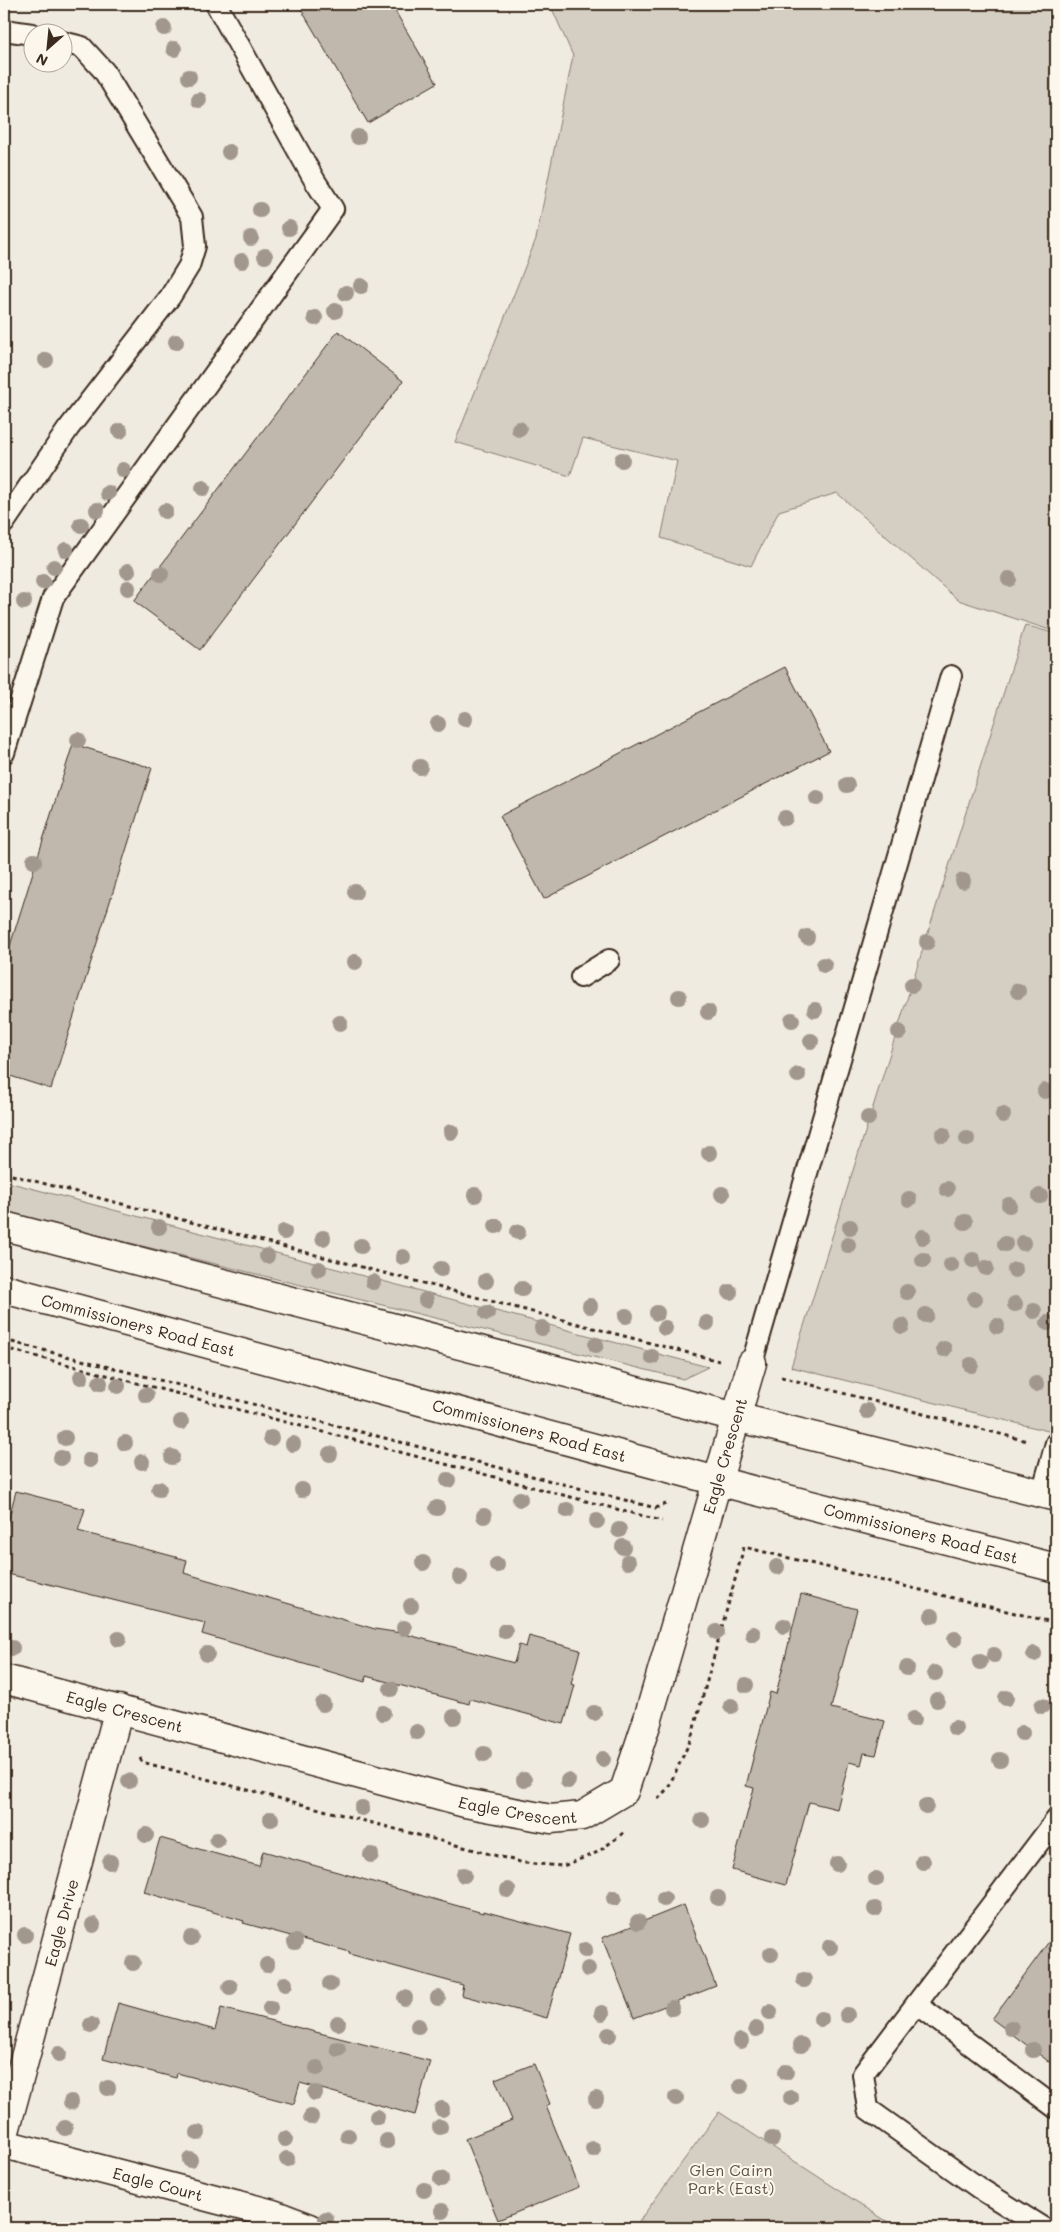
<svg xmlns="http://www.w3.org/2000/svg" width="1060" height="2232" font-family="Mali,sans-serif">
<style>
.green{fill:#d5cec3;stroke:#887c70}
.building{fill:#c0b8ad;stroke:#3b2a1e}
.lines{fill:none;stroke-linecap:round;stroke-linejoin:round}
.service-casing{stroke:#3b2a1e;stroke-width:24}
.minor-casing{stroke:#3b2a1e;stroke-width:31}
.secondary-casing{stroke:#3b2a1e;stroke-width:31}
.path{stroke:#3b2a1e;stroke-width:3;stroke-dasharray:4 4;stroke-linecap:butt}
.service{stroke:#fbf7ec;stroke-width:20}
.minor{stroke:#fbf7ec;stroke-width:28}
.secondary{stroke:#fbf7ec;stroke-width:28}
.tree{fill:#a2978c}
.labels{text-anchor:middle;stroke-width:4;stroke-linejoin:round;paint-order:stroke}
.street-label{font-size:16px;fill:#3b2a1e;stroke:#fbf7ec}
.park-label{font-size:16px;fill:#625347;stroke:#fbf7ec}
</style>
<rect width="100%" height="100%" fill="#f0ebe0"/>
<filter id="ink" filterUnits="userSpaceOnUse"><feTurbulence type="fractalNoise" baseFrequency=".02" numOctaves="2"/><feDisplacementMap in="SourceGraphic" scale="10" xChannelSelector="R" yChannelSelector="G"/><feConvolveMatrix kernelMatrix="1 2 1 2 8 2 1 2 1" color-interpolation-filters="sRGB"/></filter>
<g filter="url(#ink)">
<path class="green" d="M 550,4 L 1056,4 L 1056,632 L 958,600 L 837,493 L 779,511 L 751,566 L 661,538 L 677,461 L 583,438 L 570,476 L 455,442 L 536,239 L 573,56 Z
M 1025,625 L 1056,634 L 1056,1433 L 791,1367 Z
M 4,1181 L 708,1367 L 683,1379 L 4,1212 Z
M 719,2112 L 897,2228 L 634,2228 Z"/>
<path class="building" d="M 298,4 L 391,4 L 437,83 L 368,123 Z
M 338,331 L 403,381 L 200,650 L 134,601 Z
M 785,667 L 829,751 L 544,899 L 500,816 Z
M 73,744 L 152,768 L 51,1089 L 4,1074 L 4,965 Z
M 16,1491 L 85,1509 L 78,1531 L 187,1560 L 184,1573 L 375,1629 L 401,1633 L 514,1663 L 519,1645 L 526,1647 L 529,1636 L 580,1650 L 571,1684 L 575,1685 L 564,1724 L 470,1699 L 469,1704 L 366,1676 L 365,1682 L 202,1634 L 205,1623 L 4,1573 L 4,1536 Z
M 801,1594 L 857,1609 L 831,1708 L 885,1721 L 876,1755 L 864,1753 L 861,1765 L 849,1762 L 837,1809 L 809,1802 L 786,1885 L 732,1870 L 754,1788 L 746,1786 L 770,1692 L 776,1694 Z
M 160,1838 L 259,1866 L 263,1851 L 483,1913 L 483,1911 L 570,1934 L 547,2018 L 461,1995 L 463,1985 L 349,1954 L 350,1952 L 243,1923 L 244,1921 L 144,1892 Z
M 684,1905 L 716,1986 L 634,2018 L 602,1938 Z
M 1056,1932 L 1056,2067 L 992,2019 Z
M 118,2003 L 215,2030 L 221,2008 L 430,2061 L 415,2115 L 300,2083 L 294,2104 L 177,2073 L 176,2078 L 103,2059 Z
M 534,2064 L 550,2104 L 546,2106 L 579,2187 L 498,2220 L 465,2139 L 512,2120 L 495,2079 Z"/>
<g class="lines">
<g class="service-casing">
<path id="service" d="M 4,30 L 32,34
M 4,523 L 68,429 L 170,297 L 189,266 L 195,246 L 192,217 L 104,71 L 82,47 L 62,42
M 4,753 L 53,598 L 333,209 L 315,181 L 216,4
M 581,977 L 609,960
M 752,1363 L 951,676
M 1042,1493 L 1056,1443
M 916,2004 L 1056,2108
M 1043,2228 L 979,2188 L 868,2109 L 863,2074 L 1056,1820"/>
</g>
<g class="minor-casing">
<g id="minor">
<path id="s1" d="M 4,1679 L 465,1803 L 551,1819 L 582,1816 L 624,1791 L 647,1722 L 752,1363"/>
<path id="s2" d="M 4,2135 L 119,1709"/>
<path id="s3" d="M 4,2144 L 273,2214 L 310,2228"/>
</g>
</g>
<g class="secondary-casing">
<g id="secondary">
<path d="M 4,1226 L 736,1417 L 1056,1497"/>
<path id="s4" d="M 4,1289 L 717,1481 L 1056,1568"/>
</g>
</g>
<path class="path" d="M 4,1173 L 719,1361
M 4,1340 L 656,1508 L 668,1503
M 4,1348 L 662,1521
M 781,1377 L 1027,1441
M 140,1758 L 142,1762 L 524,1863 L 563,1866 L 598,1852 L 626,1831
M 658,1799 L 668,1788 L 691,1739 L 744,1547 L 1056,1623"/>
<use href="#service" class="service"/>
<use href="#minor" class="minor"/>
<use href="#secondary" class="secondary"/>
</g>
<g class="tree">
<circle cx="164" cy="28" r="8"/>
<circle cx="174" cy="49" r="8"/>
<circle cx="189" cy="77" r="8"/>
<circle cx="199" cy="100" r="8"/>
<circle cx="358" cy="137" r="8"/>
<circle cx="229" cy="152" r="8"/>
<circle cx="260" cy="210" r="8"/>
<circle cx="289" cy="228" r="8"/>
<circle cx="251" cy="238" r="8"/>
<circle cx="265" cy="256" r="8"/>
<circle cx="242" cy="261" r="8"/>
<circle cx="361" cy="286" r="8"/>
<circle cx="346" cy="293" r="8"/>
<circle cx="335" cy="311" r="8"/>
<circle cx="315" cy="318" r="8"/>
<circle cx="176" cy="342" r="8"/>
<circle cx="46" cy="360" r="8"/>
<circle cx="519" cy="429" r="8"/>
<circle cx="120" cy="431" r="8"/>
<circle cx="622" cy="460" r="8"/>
<circle cx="123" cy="470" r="8"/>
<circle cx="203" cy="488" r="8"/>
<circle cx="108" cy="493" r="8"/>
<circle cx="97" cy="510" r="8"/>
<circle cx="165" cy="511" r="8"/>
<circle cx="81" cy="525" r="8"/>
<circle cx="66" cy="550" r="8"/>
<circle cx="54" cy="567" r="8"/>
<circle cx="128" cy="571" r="8"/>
<circle cx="161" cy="574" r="8"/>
<circle cx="1009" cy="579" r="8"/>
<circle cx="43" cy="582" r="8"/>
<circle cx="128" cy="588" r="8"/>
<circle cx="24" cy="602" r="8"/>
<circle cx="465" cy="719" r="8"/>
<circle cx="438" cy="724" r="8"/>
<circle cx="78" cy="740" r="8"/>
<circle cx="420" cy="767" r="8"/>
<circle cx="847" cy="785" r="8"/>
<circle cx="817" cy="798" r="8"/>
<circle cx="785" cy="818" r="8"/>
<circle cx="34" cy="861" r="8"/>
<circle cx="963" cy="881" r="8"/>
<circle cx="355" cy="892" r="8"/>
<circle cx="807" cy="937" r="8"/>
<circle cx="927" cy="942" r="8"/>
<circle cx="355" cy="962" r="8"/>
<circle cx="824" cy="965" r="8"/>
<circle cx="912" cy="985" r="8"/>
<circle cx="1018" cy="991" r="8"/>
<circle cx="679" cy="997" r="8"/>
<circle cx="815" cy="1010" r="8"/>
<circle cx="708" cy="1012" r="8"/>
<circle cx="792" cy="1020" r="8"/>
<circle cx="340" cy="1023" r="8"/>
<circle cx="899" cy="1032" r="8"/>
<circle cx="811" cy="1041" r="8"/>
<circle cx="798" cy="1075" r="8"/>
<circle cx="1045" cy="1091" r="8"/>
<circle cx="1003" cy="1115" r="8"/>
<circle cx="868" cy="1118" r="8"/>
<circle cx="451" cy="1132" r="8"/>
<circle cx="943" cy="1135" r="8"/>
<circle cx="967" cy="1139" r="8"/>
<circle cx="709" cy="1153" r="8"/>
<circle cx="947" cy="1189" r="8"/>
<circle cx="722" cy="1194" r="8"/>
<circle cx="475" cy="1195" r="8"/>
<circle cx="1040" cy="1196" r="8"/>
<circle cx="909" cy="1199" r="8"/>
<circle cx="1009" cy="1205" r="8"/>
<circle cx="965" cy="1222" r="8"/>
<circle cx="496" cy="1226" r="8"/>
<circle cx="159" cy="1227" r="8"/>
<circle cx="850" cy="1227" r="8"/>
<circle cx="284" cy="1232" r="8"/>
<circle cx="518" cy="1232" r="8"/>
<circle cx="923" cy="1237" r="8"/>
<circle cx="323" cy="1238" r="8"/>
<circle cx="1023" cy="1243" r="8"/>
<circle cx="1005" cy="1244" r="8"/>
<circle cx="848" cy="1245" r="8"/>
<circle cx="361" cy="1246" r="8"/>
<circle cx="267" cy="1256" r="8"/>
<circle cx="403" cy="1257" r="8"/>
<circle cx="923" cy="1260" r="8"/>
<circle cx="973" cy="1260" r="8"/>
<circle cx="951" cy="1265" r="8"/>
<circle cx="986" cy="1268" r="8"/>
<circle cx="319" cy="1269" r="8"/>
<circle cx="441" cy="1269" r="8"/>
<circle cx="1015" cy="1270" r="8"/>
<circle cx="486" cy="1281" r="8"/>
<circle cx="373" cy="1282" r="8"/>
<circle cx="522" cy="1289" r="8"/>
<circle cx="730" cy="1292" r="8"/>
<circle cx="907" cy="1292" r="8"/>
<circle cx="975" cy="1299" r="8"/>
<circle cx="426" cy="1300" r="8"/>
<circle cx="1015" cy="1304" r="8"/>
<circle cx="590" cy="1306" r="8"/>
<circle cx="1034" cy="1311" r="8"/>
<circle cx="487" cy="1313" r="8"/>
<circle cx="657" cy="1313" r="8"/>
<circle cx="926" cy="1315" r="8"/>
<circle cx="626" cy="1316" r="8"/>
<circle cx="707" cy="1323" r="8"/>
<circle cx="1048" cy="1323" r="8"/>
<circle cx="902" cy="1326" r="8"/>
<circle cx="997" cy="1326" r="8"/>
<circle cx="542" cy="1328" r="8"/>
<circle cx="665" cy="1328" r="8"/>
<circle cx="596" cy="1345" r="8"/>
<circle cx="944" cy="1349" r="8"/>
<circle cx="652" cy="1357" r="8"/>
<circle cx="971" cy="1365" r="8"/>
<circle cx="81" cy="1377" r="8"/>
<circle cx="100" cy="1383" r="8"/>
<circle cx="1036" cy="1384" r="8"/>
<circle cx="118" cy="1386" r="8"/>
<circle cx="146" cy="1395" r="8"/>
<circle cx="867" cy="1411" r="8"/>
<circle cx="181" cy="1422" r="8"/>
<circle cx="65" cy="1438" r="8"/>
<circle cx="271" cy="1438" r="8"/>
<circle cx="125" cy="1443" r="8"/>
<circle cx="293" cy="1444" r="8"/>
<circle cx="330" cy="1454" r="8"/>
<circle cx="172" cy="1457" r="8"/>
<circle cx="61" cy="1458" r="8"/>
<circle cx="90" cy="1460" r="8"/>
<circle cx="142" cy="1462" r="8"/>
<circle cx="448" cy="1480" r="8"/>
<circle cx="159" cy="1489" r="8"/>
<circle cx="302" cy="1490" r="8"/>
<circle cx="520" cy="1499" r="8"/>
<circle cx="437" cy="1508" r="8"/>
<circle cx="567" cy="1510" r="8"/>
<circle cx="484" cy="1516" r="8"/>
<circle cx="597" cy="1521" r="8"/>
<circle cx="619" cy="1530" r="8"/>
<circle cx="623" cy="1547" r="8"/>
<circle cx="628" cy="1562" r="8"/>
<circle cx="423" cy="1563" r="8"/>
<circle cx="497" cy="1565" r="8"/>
<circle cx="777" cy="1567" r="8"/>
<circle cx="460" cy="1577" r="8"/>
<circle cx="411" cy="1606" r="8"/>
<circle cx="932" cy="1616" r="8"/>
<circle cx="784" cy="1626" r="8"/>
<circle cx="404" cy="1628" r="8"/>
<circle cx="505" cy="1631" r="8"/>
<circle cx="717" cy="1632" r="8"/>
<circle cx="753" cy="1634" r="8"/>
<circle cx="119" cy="1639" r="8"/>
<circle cx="955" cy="1639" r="8"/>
<circle cx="12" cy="1648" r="8"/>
<circle cx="207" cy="1654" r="8"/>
<circle cx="1034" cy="1654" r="8"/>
<circle cx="994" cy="1655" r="8"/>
<circle cx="980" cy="1662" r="8"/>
<circle cx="907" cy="1668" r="8"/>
<circle cx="935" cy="1673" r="8"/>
<circle cx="746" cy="1685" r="8"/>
<circle cx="391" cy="1689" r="8"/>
<circle cx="1006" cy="1698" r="8"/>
<circle cx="937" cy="1700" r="8"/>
<circle cx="323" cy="1704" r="8"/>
<circle cx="731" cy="1706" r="8"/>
<circle cx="1042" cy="1706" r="8"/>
<circle cx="383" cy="1713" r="8"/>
<circle cx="594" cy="1713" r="8"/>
<circle cx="454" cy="1717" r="8"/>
<circle cx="914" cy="1719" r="8"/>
<circle cx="955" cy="1728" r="8"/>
<circle cx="417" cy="1732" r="8"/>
<circle cx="1022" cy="1733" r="8"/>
<circle cx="484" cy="1754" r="8"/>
<circle cx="603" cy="1759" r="8"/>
<circle cx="1000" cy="1760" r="8"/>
<circle cx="524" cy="1780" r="8"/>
<circle cx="129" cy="1781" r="8"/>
<circle cx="568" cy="1781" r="8"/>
<circle cx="926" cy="1806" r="8"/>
<circle cx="362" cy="1808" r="8"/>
<circle cx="271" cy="1819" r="8"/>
<circle cx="702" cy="1820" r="8"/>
<circle cx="146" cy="1835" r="8"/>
<circle cx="217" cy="1840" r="8"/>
<circle cx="371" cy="1855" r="8"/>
<circle cx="110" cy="1862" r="8"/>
<circle cx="923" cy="1862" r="8"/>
<circle cx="837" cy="1864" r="8"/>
<circle cx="464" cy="1875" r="8"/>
<circle cx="876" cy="1879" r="8"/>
<circle cx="508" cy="1890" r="8"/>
<circle cx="614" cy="1898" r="8"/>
<circle cx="718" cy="1898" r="8"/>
<circle cx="664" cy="1899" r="8"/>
<circle cx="875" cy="1909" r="8"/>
<circle cx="638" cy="1922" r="8"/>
<circle cx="93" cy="1925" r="8"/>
<circle cx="25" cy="1935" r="8"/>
<circle cx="191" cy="1938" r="8"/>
<circle cx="295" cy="1942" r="8"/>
<circle cx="830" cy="1947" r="8"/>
<circle cx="585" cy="1950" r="8"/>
<circle cx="771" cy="1954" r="8"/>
<circle cx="133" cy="1963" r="8"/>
<circle cx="267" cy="1965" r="8"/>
<circle cx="588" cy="1969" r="8"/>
<circle cx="804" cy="1980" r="8"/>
<circle cx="285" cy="1984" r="8"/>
<circle cx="330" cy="1984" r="8"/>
<circle cx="230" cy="1987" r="8"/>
<circle cx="405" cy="1998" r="8"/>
<circle cx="438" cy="1998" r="8"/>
<circle cx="270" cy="2008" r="8"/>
<circle cx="672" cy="2008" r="8"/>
<circle cx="770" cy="2012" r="8"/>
<circle cx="602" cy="2013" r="8"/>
<circle cx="847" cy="2015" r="8"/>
<circle cx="821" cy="2019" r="8"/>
<circle cx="338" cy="2023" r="8"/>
<circle cx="91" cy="2025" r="8"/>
<circle cx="418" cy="2026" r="8"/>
<circle cx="1011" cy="2028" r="8"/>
<circle cx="756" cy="2029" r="8"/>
<circle cx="609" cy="2035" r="8"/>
<circle cx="741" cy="2041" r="8"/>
<circle cx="801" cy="2045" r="8"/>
<circle cx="338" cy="2049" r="8"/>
<circle cx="1033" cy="2050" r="8"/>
<circle cx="59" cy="2054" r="8"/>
<circle cx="317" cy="2068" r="8"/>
<circle cx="786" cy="2072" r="8"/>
<circle cx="741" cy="2086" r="8"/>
<circle cx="108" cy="2088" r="8"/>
<circle cx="315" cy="2093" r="8"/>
<circle cx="676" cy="2098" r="8"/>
<circle cx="791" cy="2098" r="8"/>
<circle cx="596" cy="2099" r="8"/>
<circle cx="71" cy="2102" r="8"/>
<circle cx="442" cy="2109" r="8"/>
<circle cx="311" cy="2117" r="8"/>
<circle cx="377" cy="2117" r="8"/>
<circle cx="440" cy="2127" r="8"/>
<circle cx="65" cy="2128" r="8"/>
<circle cx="198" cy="2133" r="8"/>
<circle cx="348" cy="2136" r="8"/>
<circle cx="285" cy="2139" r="8"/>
<circle cx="772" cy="2139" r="8"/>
<circle cx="387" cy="2141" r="8"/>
<circle cx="593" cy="2149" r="8"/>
<circle cx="287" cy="2159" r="8"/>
<circle cx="190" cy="2160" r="8"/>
<circle cx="441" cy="2179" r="8"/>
<circle cx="424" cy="2190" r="8"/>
<circle cx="442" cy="2211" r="8"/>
<circle cx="326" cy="2219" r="8"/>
</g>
</g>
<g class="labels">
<g class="street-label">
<text dy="6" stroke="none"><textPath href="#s4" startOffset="139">Commissioners Road East</textPath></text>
<text dy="6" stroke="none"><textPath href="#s4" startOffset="544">Commissioners Road East</textPath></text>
<text dy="6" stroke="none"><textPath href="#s1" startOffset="995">Eagle Crescent</textPath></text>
<text dy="6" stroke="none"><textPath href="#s4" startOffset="949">Commissioners Road East</textPath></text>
<text dy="6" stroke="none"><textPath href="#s1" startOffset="125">Eagle Crescent</textPath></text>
<text dy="6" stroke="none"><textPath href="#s1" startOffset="531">Eagle Crescent</textPath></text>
<text dy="6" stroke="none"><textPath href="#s2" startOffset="220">Eagle Drive</textPath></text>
<text dy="6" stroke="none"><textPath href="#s3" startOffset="159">Eagle Court</textPath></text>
</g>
<g class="park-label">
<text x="731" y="2176">Glen Cairn<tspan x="731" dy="18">Park (East)</tspan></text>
</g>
</g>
<rect width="1060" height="2232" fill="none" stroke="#fbf7ec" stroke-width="20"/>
<rect x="10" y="10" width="1040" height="2212" fill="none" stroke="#3b2a1e" stroke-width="2" filter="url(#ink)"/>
<g transform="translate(48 48) rotate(207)"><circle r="24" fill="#fbf7ec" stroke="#aea59a"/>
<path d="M0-4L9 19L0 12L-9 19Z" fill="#3b2a1e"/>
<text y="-8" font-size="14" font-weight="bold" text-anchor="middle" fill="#3b2a1e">N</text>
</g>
</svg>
